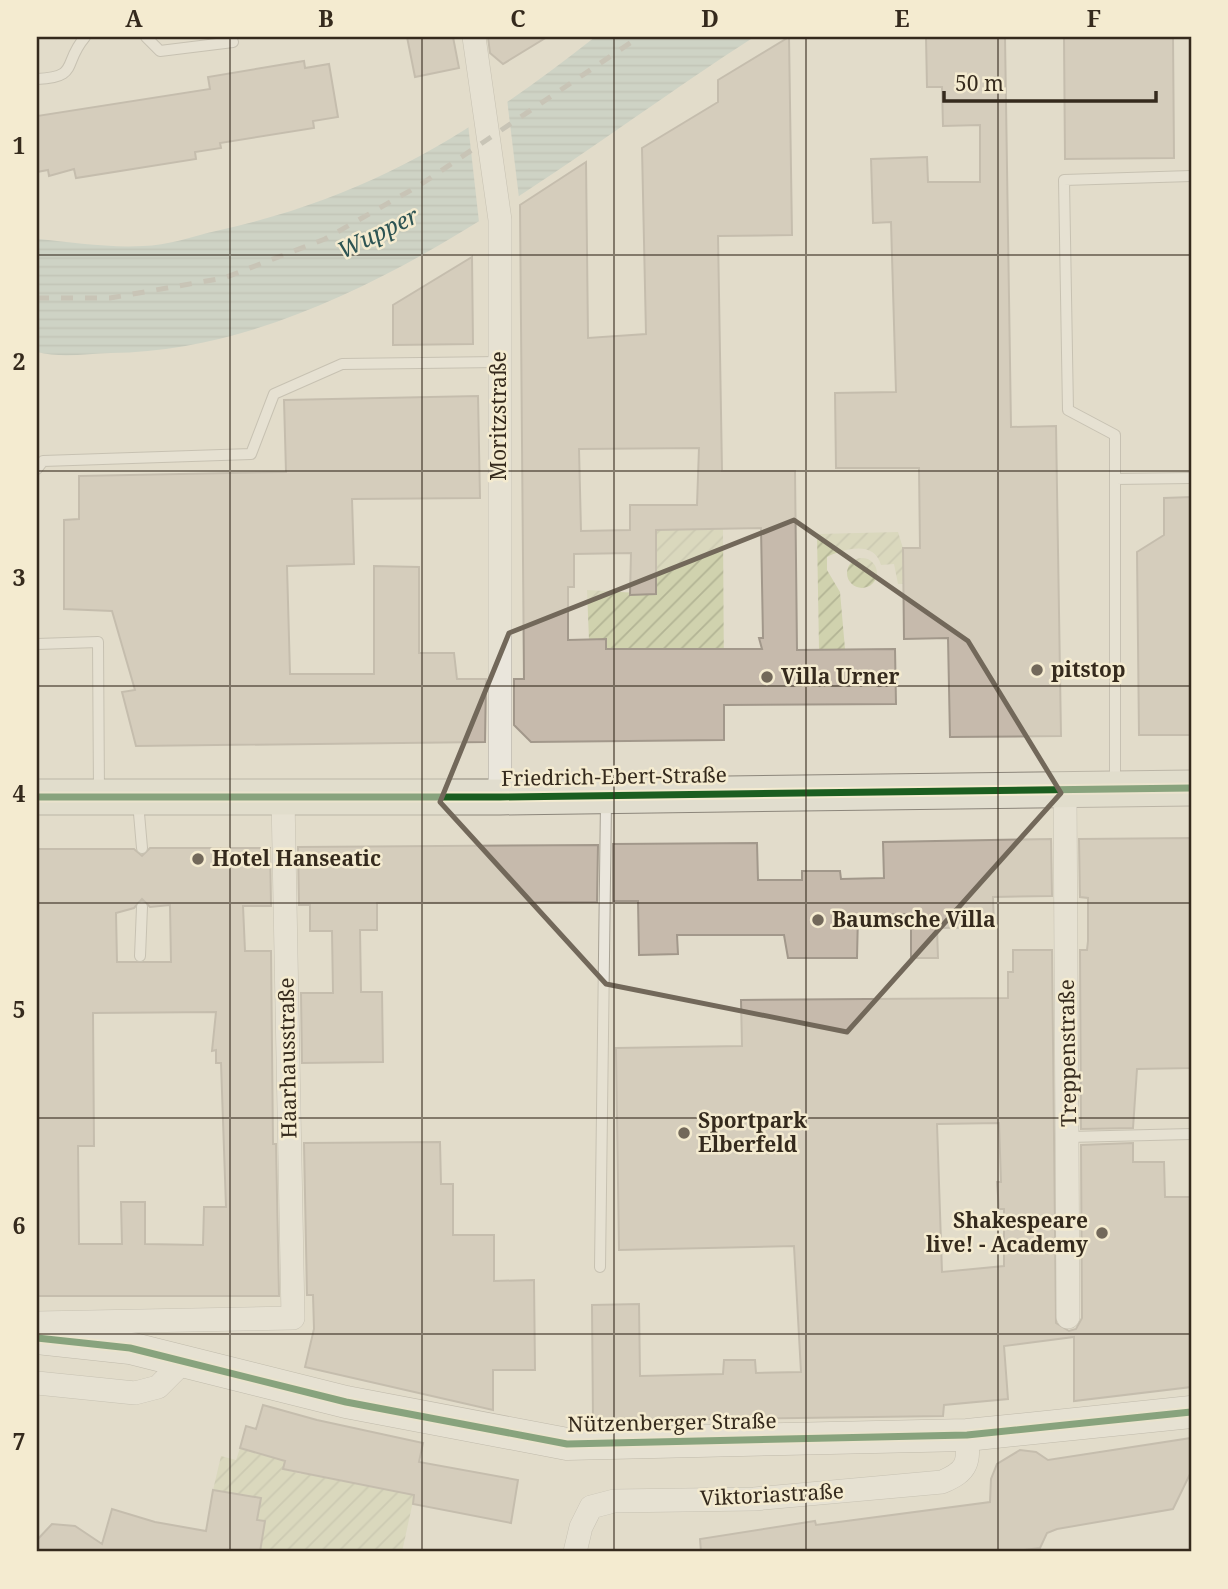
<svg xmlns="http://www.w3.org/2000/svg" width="1228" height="1589" font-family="'Noto Serif',serif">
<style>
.garden{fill:url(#garden-furrows)}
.water{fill:url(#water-rules)}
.pier{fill:#e2dccb}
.building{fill:#c6baac;stroke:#a2988b;stroke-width:2;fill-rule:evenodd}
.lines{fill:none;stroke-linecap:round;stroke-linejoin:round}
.lane-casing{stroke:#a7a194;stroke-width:12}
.street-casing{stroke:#a7a194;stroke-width:24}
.secondary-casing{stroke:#979084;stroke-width:33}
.primary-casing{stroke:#8c867b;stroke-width:37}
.lane{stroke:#eae6dc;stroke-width:10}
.street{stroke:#eae6dc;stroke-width:23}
.secondary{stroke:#eae6dc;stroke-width:32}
.primary{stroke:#e1ddce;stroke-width:35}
.rail{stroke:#a9a69d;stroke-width:5;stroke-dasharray:12 12;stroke-linecap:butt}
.cycleway-casing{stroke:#f4ebd0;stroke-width:11}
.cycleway{stroke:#1b5e20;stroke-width:7}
.marked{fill:none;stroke:#72685a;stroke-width:5;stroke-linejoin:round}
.grid{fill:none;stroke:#352a1d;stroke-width:2;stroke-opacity:0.55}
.poi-dot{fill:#72685a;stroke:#f4ebd0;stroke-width:2.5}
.labels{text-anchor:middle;stroke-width:5;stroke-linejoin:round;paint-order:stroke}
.street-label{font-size:21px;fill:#352a1d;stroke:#f4ebd0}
.poi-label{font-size:21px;font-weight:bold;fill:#352a1d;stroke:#f4ebd0;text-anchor:start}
.water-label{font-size:23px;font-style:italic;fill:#2d5453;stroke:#f4ebd0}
.neatline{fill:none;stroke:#352a1d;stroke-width:2.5}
.grid-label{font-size:23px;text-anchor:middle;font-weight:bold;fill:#352a1d}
</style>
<defs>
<pattern id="garden-furrows" width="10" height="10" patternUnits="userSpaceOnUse" patternTransform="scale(1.75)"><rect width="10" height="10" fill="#d0d2ae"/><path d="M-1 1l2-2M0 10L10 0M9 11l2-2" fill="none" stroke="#b3b495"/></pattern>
<pattern id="water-rules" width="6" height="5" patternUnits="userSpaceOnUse" patternTransform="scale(1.75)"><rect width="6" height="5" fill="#b7c7be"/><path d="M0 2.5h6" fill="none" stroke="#9eaba3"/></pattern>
</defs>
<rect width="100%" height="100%" fill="#e2dccb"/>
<path class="garden" d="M 723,529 L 724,685 L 707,685 L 705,648 L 673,649 L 674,685 L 657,686 L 656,648 L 640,649 L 607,686 L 606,640 L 589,640 L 587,590 L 655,594 L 656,530 Z
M 898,532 L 903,548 L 903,584 L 898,584 L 894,564 L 881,565 C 874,540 844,549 827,557 L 827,570 L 840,592 L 845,649 L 832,650 L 832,668 L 825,669 L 819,649 L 817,534 Z
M847 573a15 15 0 1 1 30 0a15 15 0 1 1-30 0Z
M 240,1448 L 285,1461 L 283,1469 L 301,1474 L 303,1466 L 328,1471 L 327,1478 L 345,1482 L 347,1476 L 399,1492 L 401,1486 L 415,1492 L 402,1552 L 260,1552 L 265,1522 L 257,1520 L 260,1498 L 213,1490 L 221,1456 L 236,1460 Z"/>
<path class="water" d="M 595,37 L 754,37 C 565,158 345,350 111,353 C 87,354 59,358 37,352 L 37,239 C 71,242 108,248 143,246 C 167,246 193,236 216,231 C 371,197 472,133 595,37 Z"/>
<path class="pier" d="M 507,99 L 519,198 L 479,222 L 468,124 Z"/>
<path class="building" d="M 407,37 L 453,37 L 459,68 L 415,77 Z
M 488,37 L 547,37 L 503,64 L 490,53 Z
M 789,37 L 792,235 L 718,236 L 722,471 L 795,471 L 797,650 L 895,649 L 896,704 L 724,705 L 724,740 L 531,742 L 514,725 L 514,679 L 524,679 L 520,205 L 586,162 L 588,338 L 646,334 L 642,148 L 718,102 L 718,80 ZM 699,448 L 697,505 L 630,505 L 630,530 L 581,531 L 579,449 ZM 761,528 L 763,638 L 759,638 L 762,649 L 606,649 L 606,639 L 568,640 L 568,587 L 574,587 L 574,554 L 631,553 L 630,595 L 656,594 L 656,530 Z
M 926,37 L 1005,37 L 1011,427 L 1056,426 L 1061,736 L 950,737 L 948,638 L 904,639 L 903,548 L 920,548 L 919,468 L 836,468 L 835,393 L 896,392 L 891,222 L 873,223 L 871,159 L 927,157 L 928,182 L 980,182 L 980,125 L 943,126 L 942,87 L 927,87 Z
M 1064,37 L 1173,37 L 1174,158 L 1065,159 Z
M 304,61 L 305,68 L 329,64 L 338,117 L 313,121 L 314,128 L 220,143 L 221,148 L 195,152 L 196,159 L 76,178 L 74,169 L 49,176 L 48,170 L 37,172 L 37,116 L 210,89 L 208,77 Z
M 472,257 L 473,344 L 393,345 L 393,305 Z
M 478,396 L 480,498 L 352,499 L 354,564 L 287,566 L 290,674 L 374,674 L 374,566 L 419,567 L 419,653 L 454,653 L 457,679 L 486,679 L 485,742 L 136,746 L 122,692 L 135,690 L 112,611 L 64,609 L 64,520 L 79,519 L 79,476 L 286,472 L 284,400 Z
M 1191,497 L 1191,735 L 1139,735 L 1137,552 L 1164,535 L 1164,498 Z
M 1191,838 L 1191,1068 L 1137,1069 L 1133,1128 L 1081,1129 L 1080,950 L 1087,950 L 1088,941 L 1088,898 L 1080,897 L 1079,839 Z
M 1051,839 L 1052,896 L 993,897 L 994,927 L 937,928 L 938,958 L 911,958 L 911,920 L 907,920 L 907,914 L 858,915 L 857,958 L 788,958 L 784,935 L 677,935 L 678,954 L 639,955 L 638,901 L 613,901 L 613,844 L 757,843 L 758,880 L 802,880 L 802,871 L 840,871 L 841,879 L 884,878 L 883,842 Z
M 598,845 L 597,902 L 377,903 L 377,930 L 360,930 L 361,992 L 382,992 L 383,1062 L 302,1063 L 301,993 L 333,993 L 332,931 L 310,931 L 310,905 L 299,905 L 298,847 Z
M 150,848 L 270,848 L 271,906 L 243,906 L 245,951 L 271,951 L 273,1144 L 276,1144 L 279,1296 L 37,1296 L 37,849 L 134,849 L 142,856 ZM 142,899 L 150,907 L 170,905 L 171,962 L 117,962 L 116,913 L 134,908 ZM 216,1012 L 212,1051 L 216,1050 L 216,1063 L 221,1063 L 226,1207 L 204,1207 L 203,1245 L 145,1244 L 145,1202 L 121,1202 L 122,1244 L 79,1244 L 78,1146 L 94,1146 L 93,1013 Z
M 1013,950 L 1052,950 L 1056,1323 L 1069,1331 L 1076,1329 L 1082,1318 L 1081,1145 L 1133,1143 L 1133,1162 L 1164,1162 L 1165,1197 L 1191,1197 L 1191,1387 L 1074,1401 L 1074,1337 L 1004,1346 L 1008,1399 L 944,1405 L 943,1416 L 593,1421 L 592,1305 L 639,1304 L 640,1376 L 723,1374 L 724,1360 L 755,1360 L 756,1373 L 801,1372 L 794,1246 L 619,1250 L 616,1048 L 742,1046 L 741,1000 L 1008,998 L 1008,972 L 1013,972 ZM 999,1123 L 1001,1182 L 997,1182 L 999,1209 L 1004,1209 L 1004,1266 L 942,1272 L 937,1124 Z
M 440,1142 L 441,1184 L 453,1184 L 453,1235 L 494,1235 L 494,1281 L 534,1280 L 535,1370 L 493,1370 L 493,1410 L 305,1367 L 314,1329 L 313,1295 L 307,1295 L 304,1143 Z
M 263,1405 L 317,1420 L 423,1443 L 419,1462 L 518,1480 L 511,1523 L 413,1504 L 414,1495 L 283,1469 L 285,1461 L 240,1448 L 246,1426 L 256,1429 Z
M 1191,1438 L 1191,1472 L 1173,1509 L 1057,1529 L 1047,1533 L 1040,1548 L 1009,1552 L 701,1552 L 700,1539 L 815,1521 L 816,1525 L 990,1502 L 991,1479 L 997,1464 L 1020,1450 L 1036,1452 L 1048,1460 Z
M 213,1490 L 261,1498 L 257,1520 L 265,1521 L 260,1552 L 37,1552 L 37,1540 L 52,1524 L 75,1526 L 102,1544 L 112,1509 L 155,1522 L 206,1531 Z"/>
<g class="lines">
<g class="lane-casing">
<path id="lane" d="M 146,37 L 160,51 L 233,42
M 37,79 C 80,77 62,64 85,37
M 37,469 L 43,461 L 251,454 L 274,394 L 342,364 L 499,362
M 1115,479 L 1191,478
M 37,644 L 98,642 L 99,793
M 1115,785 L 1115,435 L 1068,410 L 1064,180 L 1191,176
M 138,802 L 142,848
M 140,956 L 142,907
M 1069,1137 L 1191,1134
M 600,1267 L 606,801"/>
</g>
<g class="street-casing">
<path id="street" d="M 474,37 L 500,220 L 500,797
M 1065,789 L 1068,1317
M 37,1323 L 293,1318 L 283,798
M 37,1383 L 135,1393 L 158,1387 L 185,1360
M 575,1552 L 581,1527 L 591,1507 L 614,1501 L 754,1499 L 942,1482 C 968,1471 969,1463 967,1435"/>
</g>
<g class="secondary-casing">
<path id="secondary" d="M 37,1338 L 130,1348 L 346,1402 L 567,1444 L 967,1435 L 1191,1412"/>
</g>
<g class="primary-casing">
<path id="primary" d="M 37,797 L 500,797 L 1191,788"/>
</g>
<use href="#lane" class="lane"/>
<use href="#street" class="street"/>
<use href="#secondary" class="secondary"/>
<use href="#primary" class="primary"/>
<path class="rail" d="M 37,298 L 110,298 L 224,278 L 325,239 L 420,185 L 639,37"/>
<g class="cycleway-casing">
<path id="cycleway" d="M 37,797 L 500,797 L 1191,788
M 37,1338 L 130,1348 L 346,1402 L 567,1444 L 967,1435 L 1191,1412"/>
</g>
<use href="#cycleway" class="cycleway"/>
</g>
<path d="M0 0H1228V1589H0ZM 794,520 L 968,641 L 1061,793 L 847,1032 L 606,984 L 440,802 L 509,633 Z" fill="#e2dccb" fill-opacity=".55" fill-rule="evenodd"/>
<path class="marked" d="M 794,520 L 968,641 L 1061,793 L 847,1032 L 606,984 L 440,802 L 509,633 Z"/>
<path class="grid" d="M 230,37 L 230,1552M 422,37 L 422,1552M 614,37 L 614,1552M 806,37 L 806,1552M 998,37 L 998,1552M 37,255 L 1191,255M 37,471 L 1191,471M 37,686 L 1191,686M 37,903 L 1191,903M 37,1118 L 1191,1118M 37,1334 L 1191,1334"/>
<g class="poi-dot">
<circle cx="1037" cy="670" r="7"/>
<circle cx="767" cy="677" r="7"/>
<circle cx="198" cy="859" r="7"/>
<circle cx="818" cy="920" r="7"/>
<circle cx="684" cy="1133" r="7"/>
<circle cx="1102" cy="1233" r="7"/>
</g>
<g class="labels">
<g class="street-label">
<text transform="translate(499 416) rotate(-90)" y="7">Moritzstraße</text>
<text transform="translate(614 777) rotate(-1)" y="7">Friedrich-Ebert-Straße</text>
<text transform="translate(1068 1053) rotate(-91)" y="7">Treppenstraße</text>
<text transform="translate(288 1058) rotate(-91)" y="7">Haarhausstraße</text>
<text transform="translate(672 1423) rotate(-1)" y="7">Nützenberger Straße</text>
<text transform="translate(772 1495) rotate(-3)" y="7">Viktoriastraße</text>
</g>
<g class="poi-label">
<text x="1051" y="677">pitstop</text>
<text x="781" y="684">Villa Urner</text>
<text x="212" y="866">Hotel Hanseatic</text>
<text x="832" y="927">Baumsche Villa</text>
<text x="698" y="1128">Sportpark<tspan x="698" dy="24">Elberfeld</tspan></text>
<text x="1088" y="1228" text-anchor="end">Shakespeare<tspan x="1088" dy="24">live! - Academy</tspan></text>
</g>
<g class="water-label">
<text transform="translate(378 233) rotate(-26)" y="8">Wupper</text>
</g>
</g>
<rect width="1228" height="1589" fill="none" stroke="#f4ebd0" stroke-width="77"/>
<path d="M944 91v10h212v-10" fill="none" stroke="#352a1d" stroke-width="3.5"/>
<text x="955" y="91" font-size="21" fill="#352a1d" stroke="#f4ebd0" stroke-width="5" paint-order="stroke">50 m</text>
<rect x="38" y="38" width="1152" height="1512" class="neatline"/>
<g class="grid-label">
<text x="134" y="27">A</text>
<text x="326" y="27">B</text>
<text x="518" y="27">C</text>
<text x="710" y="27">D</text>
<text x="902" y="27">E</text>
<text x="1094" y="27">F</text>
<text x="19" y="154">1</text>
<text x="19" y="370">2</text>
<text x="19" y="586">3</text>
<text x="19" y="802">4</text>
<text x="19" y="1018">5</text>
<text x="19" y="1234">6</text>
<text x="19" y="1450">7</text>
</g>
</svg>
